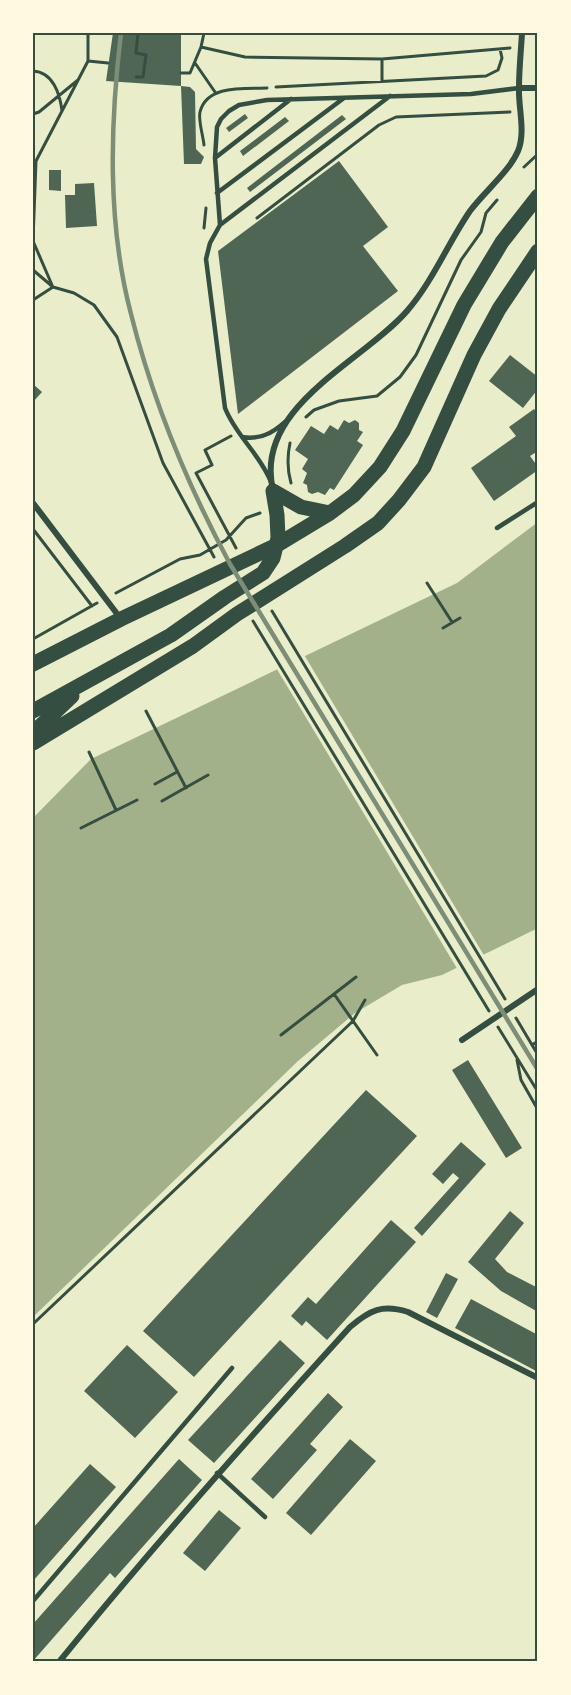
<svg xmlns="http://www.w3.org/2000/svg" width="571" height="1695" font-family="Literata,serif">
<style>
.water{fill:#a3b18a}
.pier{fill:#e9edc9}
.building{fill:#4f6655}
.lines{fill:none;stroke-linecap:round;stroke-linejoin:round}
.path{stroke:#344e41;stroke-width:3}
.service{stroke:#344e41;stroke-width:4.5}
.minor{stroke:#344e41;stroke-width:6}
.primary{stroke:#344e41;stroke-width:15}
.rail{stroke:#7c8e77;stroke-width:4.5}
.neatline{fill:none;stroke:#344e41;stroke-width:2}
</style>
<rect width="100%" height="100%" fill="#e9edc9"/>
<path class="water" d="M 538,522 L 538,928 L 442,975 L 402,985 L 355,1013 L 298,1061 L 33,1317 L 33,818 L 91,759 L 457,583 Z"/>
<path class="pier" d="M 303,653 L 485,957 L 458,970 L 275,666 Z"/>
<path class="building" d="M 113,33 L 181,33 L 181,86 L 106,81 Z
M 181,86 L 190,87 L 195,92 L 196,149 L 204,157 L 201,164 L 184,164 Z
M 245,114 L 248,118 L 229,132 L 226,128 Z
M 342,115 L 346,119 L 250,192 L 247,188 Z
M 285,117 L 289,121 L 243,156 L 240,151 Z
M 339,161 L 388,227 L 363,246 L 398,291 L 238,414 L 218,251 Z
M 49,170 L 61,170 L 61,191 L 49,190 Z
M 94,183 L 97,226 L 66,228 L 65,195 L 75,195 L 75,184 Z
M 510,355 L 538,377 L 538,389 L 523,408 L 489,381 Z
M 33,384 L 42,392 L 33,402 Z
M 534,409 L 538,414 L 538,451 L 530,456 L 538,467 L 538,470 L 494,501 L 471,468 L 516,436 L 509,427 Z
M 344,420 L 349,423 L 355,420 L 359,423 L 359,430 L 363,432 L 357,441 L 363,445 L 334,490 L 330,488 L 325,495 L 318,492 L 312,494 L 308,492 L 307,485 L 303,483 L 307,473 L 302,469 L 308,459 L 295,450 L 311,426 L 324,434 L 330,425 L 338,430 Z
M 468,1060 L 522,1148 L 506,1158 L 452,1070 Z
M 366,1090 L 417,1136 L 194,1377 L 143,1331 Z
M 461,1142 L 486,1164 L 422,1236 L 414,1228 L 459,1178 L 453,1173 L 443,1184 L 432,1174 Z
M 510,1211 L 524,1223 L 495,1259 L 507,1272 L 538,1288 L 538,1312 L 501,1291 L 468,1262 Z
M 391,1220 L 416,1242 L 327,1340 L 306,1321 L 302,1326 L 291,1316 L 308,1297 L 316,1304 Z
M 446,1273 L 458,1279 L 437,1318 L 426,1312 Z
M 471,1299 L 538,1335 L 538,1372 L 455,1328 Z
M 280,1340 L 305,1363 L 214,1463 L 188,1440 Z
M 127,1345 L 178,1392 L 135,1438 L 84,1391 Z
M 328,1393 L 343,1407 L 310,1444 L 317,1450 L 273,1499 L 251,1479 Z
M 350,1439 L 376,1461 L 311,1535 L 286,1513 Z
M 179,1459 L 202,1480 L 115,1578 L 110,1573 L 33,1661 L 33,1624 Z
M 90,1464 L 116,1487 L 33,1581 L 33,1528 Z
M 219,1510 L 241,1528 L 205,1571 L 183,1553 Z"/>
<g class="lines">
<path class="path" d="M 201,47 L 204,33
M 382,59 L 382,81
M 88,61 L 108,63
M 195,63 L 215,92
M 33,71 C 53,72 60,94 62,111
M 181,73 L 190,73 L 201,47 L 245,57 L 382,59 L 510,48
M 136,77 L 143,77 L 146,55 L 136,53 L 138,33
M 276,87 L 486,76 L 498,70 L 502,58 L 500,49
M 33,114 L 39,112 L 78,80
M 204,145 C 203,135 198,120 200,112 C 207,84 245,89 267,88
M 524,167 L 538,154
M 257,218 L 379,125 L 396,117 L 510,112
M 204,228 L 206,208
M 33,270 L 53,287 L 74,293 L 94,305 L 117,337 L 163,463 L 214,557
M 52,285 L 33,241 L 36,161 L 88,61 L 88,33
M 33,300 L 53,287
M 306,417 L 314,410 L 339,401 L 377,396 L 400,377 L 416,355 L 461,260 L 481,232 L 486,213 L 497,200
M 231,436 L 205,450 L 212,465 L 196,473 L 236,548
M 290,443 C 287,457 287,469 291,483
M 33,529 L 92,606
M 427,583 L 452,622
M 116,593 L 180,559 L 200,555 L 226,540 L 246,518 L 260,513
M 272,611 L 505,999
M 253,621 L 489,1011
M 443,628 L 460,618
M 33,639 L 97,603
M 146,711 L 186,788
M 89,752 L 116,810
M 155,784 L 177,772
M 162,801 L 208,775
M 81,828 L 137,800
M 334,994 L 377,1055
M 516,1018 L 538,1055
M 498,1027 L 538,1092
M 281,1035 L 356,977
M 532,1045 L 538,1041
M 517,1060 L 521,1080 L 538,1110
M 33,1324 L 353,1021 L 365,1000"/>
<path class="service" d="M 215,158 L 291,99
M 217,193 L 344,98
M 220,225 L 215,158 L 217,127 L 221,119 L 229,111 L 239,105 L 267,100 L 471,94 L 519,88
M 242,437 C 259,440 272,434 285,422
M 271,482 C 260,454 236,436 225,408 L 206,259 L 210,243 L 220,225 L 390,96
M 497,528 L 538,502
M 217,1473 L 265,1517
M 33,1601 L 232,1368"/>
<path class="minor" d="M 519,88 L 538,88
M 273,490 C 253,407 363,362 407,311 C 433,281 448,243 470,211 C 484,192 509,172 518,151 C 526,132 518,107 519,87 C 519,69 521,51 522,33
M 33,503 L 121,619
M 462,1040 L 538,989
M 59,1662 C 152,1547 251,1436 350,1327 C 370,1310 382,1304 408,1312 L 538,1378"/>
<path class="primary" d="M 273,491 L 301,507 L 330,513
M 33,664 L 121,619 L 277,545 L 330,513 L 354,495 L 380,467 L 403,431 L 464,305 L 502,242 L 538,196
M 33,711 L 171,635 L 225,597 L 263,573 L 273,558 L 278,538 L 277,515 L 273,491
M 33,733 L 72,696
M 33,743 L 193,646 L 237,614 L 345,546 L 378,523 L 399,500 L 424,467 L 474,355 L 499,309 L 538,251"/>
<path class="rail" d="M 121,33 C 110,125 107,223 131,314 C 153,402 187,484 230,564 L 538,1070"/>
</g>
<rect width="571" height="1695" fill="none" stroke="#fefae0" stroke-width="69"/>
<rect x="34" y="34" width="502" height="1626" class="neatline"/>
</svg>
